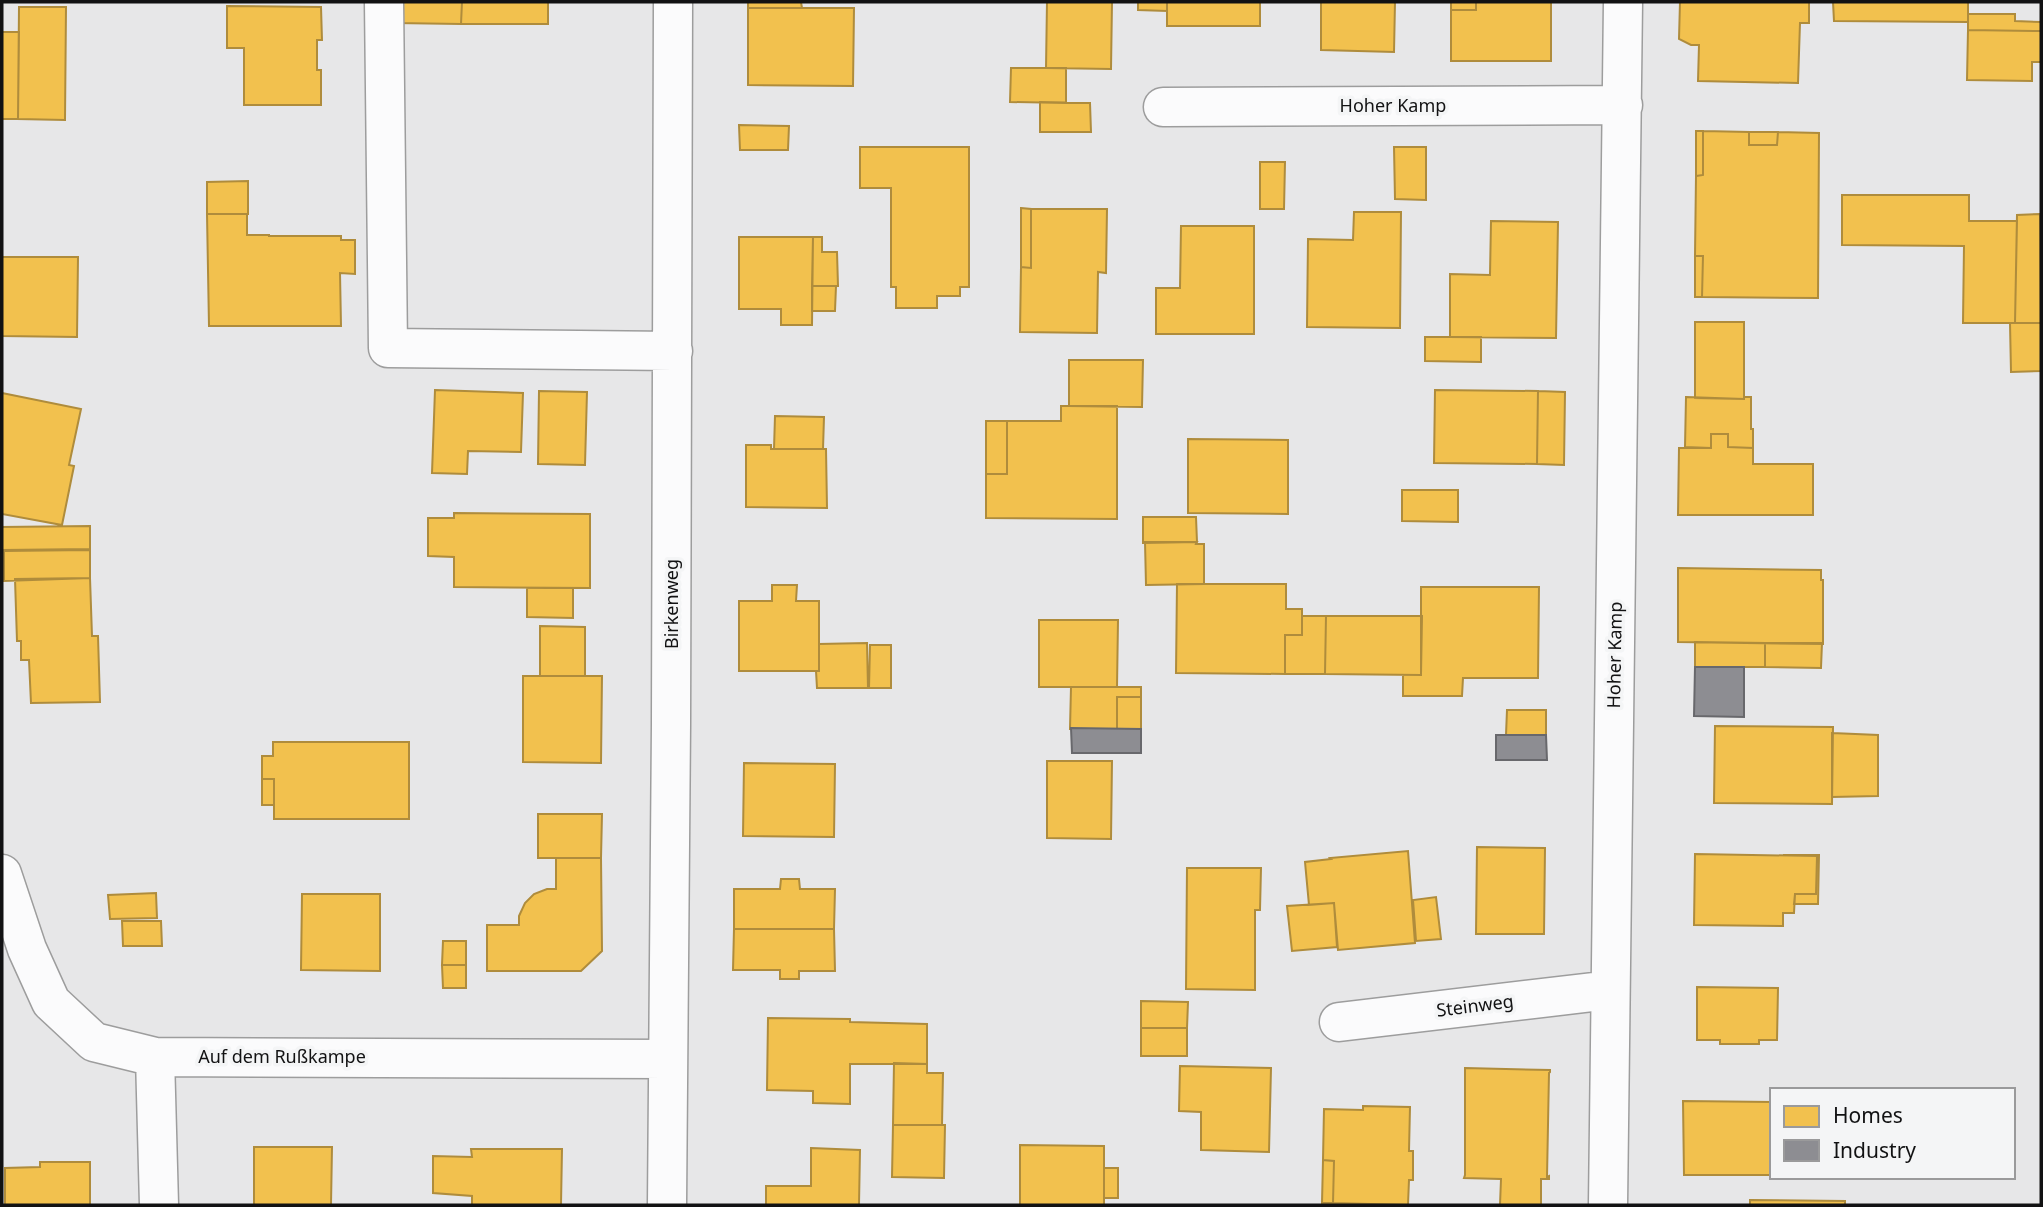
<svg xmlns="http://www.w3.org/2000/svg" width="2043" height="1207" font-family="'Noto Sans',sans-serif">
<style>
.homes{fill:#f2c14e;stroke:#af8c3c;stroke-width:2}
.industry{fill:#8d8d92;stroke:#68686c;stroke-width:2}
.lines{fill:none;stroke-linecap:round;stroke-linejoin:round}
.minor-casing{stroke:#9d9d9d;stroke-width:41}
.minor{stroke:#fbfbfc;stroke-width:38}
.labels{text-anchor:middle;stroke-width:7;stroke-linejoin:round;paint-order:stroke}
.street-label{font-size:18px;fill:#121213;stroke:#f4f5f6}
</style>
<rect width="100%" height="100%" fill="#e7e7e8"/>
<path class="homes" d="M 395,2 L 462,2 L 461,24 L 395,23 Z
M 462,2 L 548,2 L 548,24 L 461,24 Z
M 748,2 L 801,2 L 802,8 L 748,8 Z
M 1047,2 L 1112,2 L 1111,69 L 1046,68 Z
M 1138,2 L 1167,2 L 1167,11 L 1138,10 Z
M 1167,2 L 1260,2 L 1260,26 L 1167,26 Z
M 1321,2 L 1395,2 L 1394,52 L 1321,50 Z
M 1451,2 L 1476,2 L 1476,10 L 1451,10 Z
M 1476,2 L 1551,2 L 1551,61 L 1451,61 L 1451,10 L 1476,10 Z
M 1680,2 L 1809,2 L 1809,23 L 1800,23 L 1798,83 L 1698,81 L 1699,45 L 1691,45 L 1679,39 Z
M 1833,2 L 1968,2 L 1968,22 L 1834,21 Z
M 227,6 L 321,7 L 322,40 L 317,40 L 317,70 L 321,70 L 321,105 L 244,105 L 244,48 L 227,48 Z
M 19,7 L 66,7 L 65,120 L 18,119 Z
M 748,8 L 854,8 L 853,86 L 748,85 Z
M 1968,14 L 2015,14 L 2015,21 L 2041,22 L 2041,31 L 1968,30 Z
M 1968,30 L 2041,31 L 2041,62 L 2032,62 L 2032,81 L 1967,80 Z
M 2,32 L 19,32 L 18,119 L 2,119 Z
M 1011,68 L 1066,68 L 1066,103 L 1010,102 Z
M 1040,102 L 1090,103 L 1091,132 L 1040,132 Z
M 739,125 L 789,126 L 788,150 L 740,150 Z
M 1696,131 L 1703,131 L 1703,175 L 1696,176 Z
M 1703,131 L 1749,132 L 1749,145 L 1777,145 L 1778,132 L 1819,133 L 1818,298 L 1702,297 L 1703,256 L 1695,256 L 1696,176 L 1703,175 Z
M 1749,132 L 1778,132 L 1777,145 L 1749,145 Z
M 860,147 L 969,147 L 969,287 L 960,287 L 960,296 L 937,296 L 937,308 L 896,308 L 896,287 L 891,287 L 891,188 L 860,188 Z
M 1394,147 L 1426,147 L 1426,200 L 1395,199 Z
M 1260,162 L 1285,162 L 1284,209 L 1260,209 Z
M 248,181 L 248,214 L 207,214 L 207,182 Z
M 1842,195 L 1969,195 L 1969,221 L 2017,221 L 2015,323 L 1963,323 L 1964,246 L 1842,245 Z
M 1021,208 L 1031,209 L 1031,268 L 1021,267 Z
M 1031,209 L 1107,209 L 1106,273 L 1098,272 L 1097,333 L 1020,332 L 1021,267 L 1031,268 Z
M 1354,212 L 1401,212 L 1400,328 L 1307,327 L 1308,239 L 1353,240 Z
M 207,214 L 247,214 L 247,235 L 269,235 L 269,236 L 341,236 L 341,240 L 355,240 L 355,274 L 340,273 L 341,326 L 209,326 Z
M 2040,214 L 2041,323 L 2015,323 L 2017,215 Z
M 1491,221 L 1558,222 L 1556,338 L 1450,337 L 1450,274 L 1490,275 Z
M 1181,226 L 1254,226 L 1254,334 L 1156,334 L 1156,288 L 1180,288 Z
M 739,237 L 813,237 L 812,325 L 781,325 L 781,309 L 739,309 Z
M 813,237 L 822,237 L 822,252 L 837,252 L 838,286 L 812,286 Z
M 1695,256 L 1703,256 L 1702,297 L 1695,297 Z
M 2,257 L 78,257 L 77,337 L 2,336 Z
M 812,286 L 836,286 L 835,311 L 812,311 Z
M 1695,322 L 1744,322 L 1744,399 L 1695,398 Z
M 2010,323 L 2041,323 L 2041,371 L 2011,372 Z
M 1425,337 L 1481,337 L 1481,362 L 1425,361 Z
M 1069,360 L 1143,360 L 1142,407 L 1069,406 Z
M 435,390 L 523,393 L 521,452 L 468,451 L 467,474 L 432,473 Z
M 1435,390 L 1538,391 L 1537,464 L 1434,463 Z
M 539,391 L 587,392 L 585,465 L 538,464 Z
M 1538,391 L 1565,392 L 1564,465 L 1537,464 Z
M 2,393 L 81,409 L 69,465 L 74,466 L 62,525 L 2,514 Z
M 1686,397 L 1744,399 L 1744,397 L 1751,397 L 1751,429 L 1753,429 L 1753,448 L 1728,447 L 1728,434 L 1711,434 L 1711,448 L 1685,447 Z
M 1061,406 L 1117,406 L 1117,519 L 986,518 L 986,474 L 1007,474 L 1007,421 L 1061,421 Z
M 775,416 L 824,417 L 823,449 L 774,449 Z
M 986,421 L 1007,421 L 1007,474 L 986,474 Z
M 1711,434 L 1728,434 L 1728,447 L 1753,448 L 1753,464 L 1813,464 L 1813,515 L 1678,515 L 1679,448 L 1711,448 Z
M 1188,439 L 1288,440 L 1288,514 L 1188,513 Z
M 746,445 L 771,445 L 771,449 L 826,449 L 827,508 L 746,507 Z
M 1402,490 L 1458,490 L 1458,522 L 1402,521 Z
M 454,513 L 590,514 L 590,588 L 454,587 L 454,557 L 428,556 L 428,518 L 454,518 Z
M 1143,517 L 1196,517 L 1197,542 L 1143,543 Z
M 90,526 L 90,549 L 2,550 L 2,527 Z
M 1145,542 L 1197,542 L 1196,544 L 1204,544 L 1204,584 L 1146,585 Z
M 90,550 L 90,578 L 4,581 L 4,551 Z
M 1678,568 L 1821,570 L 1821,580 L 1823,580 L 1823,644 L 1678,642 Z
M 90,578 L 92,636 L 98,636 L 100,702 L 31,703 L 29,660 L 21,660 L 21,641 L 17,641 L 15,579 Z
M 1177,584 L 1286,584 L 1286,609 L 1302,609 L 1302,635 L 1285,635 L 1285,674 L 1176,673 Z
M 772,585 L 797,585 L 796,601 L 819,601 L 819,671 L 739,671 L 739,601 L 772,601 Z
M 1421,587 L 1539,587 L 1538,678 L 1463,678 L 1462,696 L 1403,696 L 1403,675 L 1421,675 Z
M 527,588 L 573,588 L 573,618 L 527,617 Z
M 1302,616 L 1326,616 L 1325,674 L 1285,674 L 1285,635 L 1302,635 Z
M 1326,616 L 1422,616 L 1421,675 L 1325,674 Z
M 1039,620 L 1118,620 L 1117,687 L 1039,687 Z
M 540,626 L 585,627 L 585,676 L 540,676 Z
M 1695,642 L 1765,643 L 1765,667 L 1695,667 Z
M 867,643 L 868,688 L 817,688 L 816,671 L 819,671 L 819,644 Z
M 1765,643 L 1822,643 L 1821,668 L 1765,667 Z
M 870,645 L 891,645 L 891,688 L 869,688 Z
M 523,676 L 602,676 L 601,763 L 523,762 Z
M 1071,687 L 1141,687 L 1141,697 L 1117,697 L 1117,729 L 1070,729 Z
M 1117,697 L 1141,697 L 1141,729 L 1117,729 Z
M 1507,710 L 1546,710 L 1546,735 L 1506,735 Z
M 1715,726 L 1833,727 L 1832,804 L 1714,803 Z
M 1832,733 L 1878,735 L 1878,796 L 1832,797 Z
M 273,742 L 409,742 L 409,819 L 274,819 L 274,779 L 262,779 L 262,756 L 273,756 Z
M 1047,761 L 1112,761 L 1111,839 L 1047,838 Z
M 744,763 L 835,764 L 834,837 L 743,836 Z
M 262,779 L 274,779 L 274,805 L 262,805 Z
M 538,814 L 602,814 L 601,858 L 538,858 Z
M 1477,847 L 1545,848 L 1544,934 L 1476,934 Z
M 1408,851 L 1415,943 L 1338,950 L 1334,903 L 1309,905 L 1305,862 L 1331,859 L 1330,858 Z
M 1695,854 L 1817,856 L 1816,894 L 1795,894 L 1794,913 L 1783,913 L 1783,926 L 1694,925 Z
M 1783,855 L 1819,855 L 1818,904 L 1794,904 L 1795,894 L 1816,894 L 1817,856 Z
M 556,858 L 601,858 L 602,951 L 581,971 L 487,971 L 487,925 L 519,925 L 519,916 L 525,903 L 534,894 L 547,889 L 556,889 Z
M 1187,868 L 1261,868 L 1260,910 L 1255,910 L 1255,990 L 1186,989 Z
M 781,879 L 799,879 L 800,889 L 835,889 L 834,929 L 734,929 L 734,889 L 780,889 Z
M 156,893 L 157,918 L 110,919 L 108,895 Z
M 302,894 L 380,894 L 380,971 L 301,970 Z
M 1436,897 L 1441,939 L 1416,941 L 1413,900 Z
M 1334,903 L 1337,947 L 1292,951 L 1287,906 Z
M 122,921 L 161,921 L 162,946 L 123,946 Z
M 734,929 L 834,929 L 835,971 L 799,971 L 799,979 L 780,979 L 780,970 L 733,970 Z
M 443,941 L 466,941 L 466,965 L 442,965 Z
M 442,965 L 466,965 L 466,988 L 443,988 Z
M 1697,987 L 1778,988 L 1777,1040 L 1759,1040 L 1759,1044 L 1720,1044 L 1720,1040 L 1697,1040 Z
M 1141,1001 L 1188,1002 L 1187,1028 L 1141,1028 Z
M 768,1018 L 850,1019 L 850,1022 L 927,1024 L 927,1064 L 850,1064 L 850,1104 L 813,1103 L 813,1091 L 767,1090 Z
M 1141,1028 L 1187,1028 L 1187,1056 L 1141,1056 Z
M 894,1063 L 927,1064 L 927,1073 L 943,1073 L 942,1125 L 893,1125 Z
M 1180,1066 L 1271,1068 L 1269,1152 L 1201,1150 L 1201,1112 L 1179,1111 Z
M 1465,1068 L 1550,1070 L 1550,1072 L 1549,1073 L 1547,1177 L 1549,1176 L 1549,1179 L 1541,1179 L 1541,1205 L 1500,1205 L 1501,1179 L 1464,1178 L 1465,1175 Z
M 1683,1101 L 1772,1102 L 1772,1175 L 1684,1175 Z
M 1363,1106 L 1410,1107 L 1409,1151 L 1413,1151 L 1413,1180 L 1409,1180 L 1408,1205 L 1333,1203 L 1334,1161 L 1323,1160 L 1324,1109 L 1363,1110 Z
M 893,1125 L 945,1125 L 944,1178 L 892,1177 Z
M 1020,1145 L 1104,1146 L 1104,1205 L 1020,1205 Z
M 254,1147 L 332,1147 L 331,1205 L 254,1205 Z
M 811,1148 L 860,1150 L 859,1205 L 766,1205 L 766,1186 L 811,1186 Z
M 471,1149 L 562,1149 L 561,1205 L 472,1205 L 472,1196 L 433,1193 L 433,1156 L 472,1157 Z
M 1323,1160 L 1334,1161 L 1333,1203 L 1322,1203 Z
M 40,1162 L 90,1162 L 90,1205 L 5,1205 L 5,1168 L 40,1167 Z
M 1104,1168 L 1118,1168 L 1118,1198 L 1104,1198 Z
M 1750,1200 L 1845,1201 L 1845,1205 L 1750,1205 Z"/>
<path class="industry" d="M 1695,667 L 1744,667 L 1744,717 L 1694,716 Z
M 1071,728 L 1141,729 L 1141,753 L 1072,753 Z
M 1496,735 L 1546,735 L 1547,760 L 1496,760 Z"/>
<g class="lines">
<g class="minor-casing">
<path id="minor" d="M 384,2 L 388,348 L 673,351
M 1163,107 L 1623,105
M 2,874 L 27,949 L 51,1002 L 94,1042 L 155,1057 L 668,1059
M 1339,1022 L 1610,990
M 155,1057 L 159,1205
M 667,1205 L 671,724 L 673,2
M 1608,1205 L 1623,2"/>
</g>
<use href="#minor" class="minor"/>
</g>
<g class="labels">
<g class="street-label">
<text x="1393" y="112">Hoher Kamp</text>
<text transform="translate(672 604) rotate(-90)" y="6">Birkenweg</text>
<text transform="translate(1615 655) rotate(-89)" y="6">Hoher Kamp</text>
<text transform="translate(1475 1006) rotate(-7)" y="6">Steinweg</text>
<text x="282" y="1063">Auf dem Rußkampe</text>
</g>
</g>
<rect width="2043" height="1207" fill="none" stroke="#121213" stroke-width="7"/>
<rect x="1770" y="1088" width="245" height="91" fill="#f4f5f6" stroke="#9a9a9b" stroke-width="2"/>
<rect x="1784" y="1106" width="35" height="21" fill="#f2c14e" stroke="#9a9a9b" stroke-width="2"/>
<text x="1833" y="1123" font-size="21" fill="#121213">Homes</text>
<rect x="1784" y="1140" width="35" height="21" fill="#8d8d92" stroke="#9a9a9b" stroke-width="2"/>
<text x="1833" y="1158" font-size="21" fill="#121213">Industry</text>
</svg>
